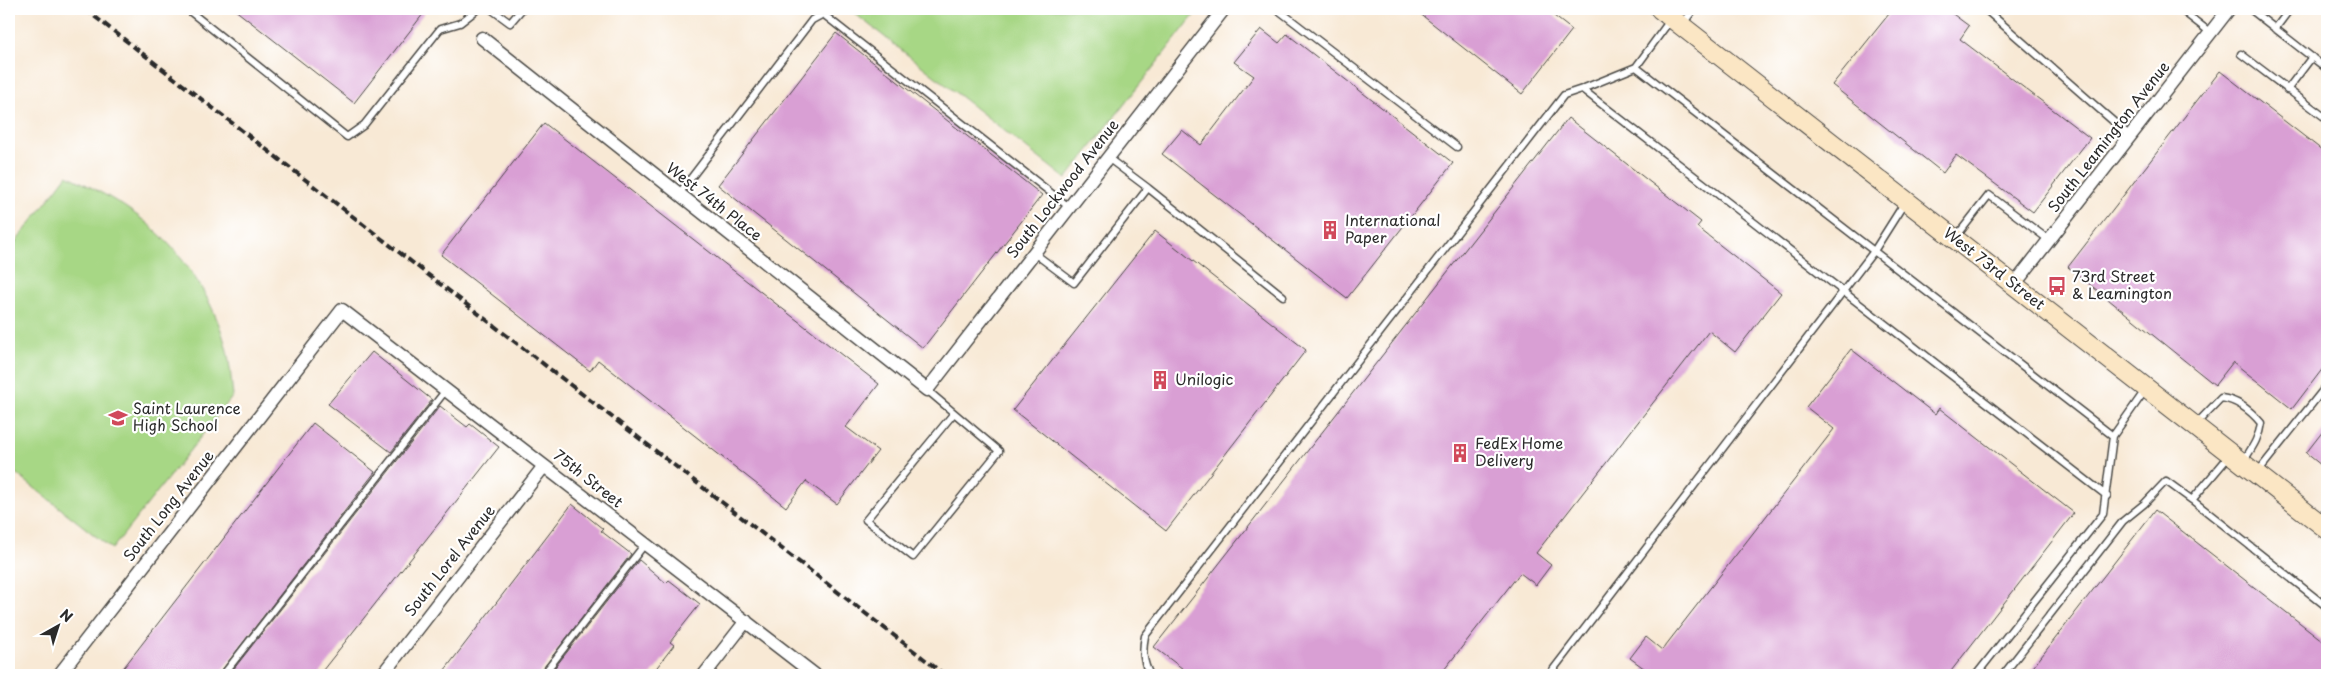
<svg xmlns="http://www.w3.org/2000/svg" width="2336" height="684" font-family="'Playpen Sans',sans-serif">
<style>
.green{fill:#a7d785;stroke:#698158}
.building{fill:#d99fd4}
.lines{fill:none;stroke-linecap:round;stroke-linejoin:round}
.lane-casing{stroke:#4a4844;stroke-width:9}
.street-casing{stroke:#4a4844;stroke-width:15}
.secondary-casing{stroke:#4a4844;stroke-width:21}
.lane{stroke:#fff;stroke-width:6}
.street{stroke:#fff;stroke-width:12}
.secondary{stroke:#fbe6c4;stroke-width:19}
.rail{stroke:#2b2b2b;stroke-width:4;stroke-dasharray:8 4;stroke-linecap:butt}
.labels{text-anchor:middle;stroke-width:4.5;stroke-linejoin:round;paint-order:stroke}
.street-label{font-size:15px;fill:#2b2b2b;stroke:#fff}
.poi-label{font-size:15px;fill:#2b2b2b;stroke:#fff;text-anchor:start}
</style>
<rect width="100%" height="100%" fill="#fff"/>
<filter id="ink" filterUnits="userSpaceOnUse"><feTurbulence type="fractalNoise" baseFrequency=".02" numOctaves="2"/><feDisplacementMap in="SourceGraphic" scale="10" xChannelSelector="R" yChannelSelector="G"/><feConvolveMatrix kernelMatrix="1 2 1 2 8 2 1 2 1" color-interpolation-filters="sRGB"/></filter>
<filter id="wash" filterUnits="userSpaceOnUse"><feTurbulence type="fractalNoise" baseFrequency=".0096" numOctaves="4" result="noise"/><feDisplacementMap in="SourceGraphic" scale="20" xChannelSelector="R" yChannelSelector="G"/><feGaussianBlur stdDeviation="1.12" result="paint"/><feColorMatrix in="noise" values="0 0 0 0 0 0 0 0 0 0 0 0 0 0 0 0 0 1.4 0 .05"/><feComposite in="paint" operator="in"/></filter>
<g filter="url(#wash)">
<rect width="100%" height="100%" fill="#f8e9d5"/>
<path class="green" d="M 849,9 L 1188,9 L 1195,14 L 1066,179 Z
M 67,175 C 89,186 111,197 131,211 C 175,241 211,292 225,343 C 230,360 231,379 233,396 L 112,549 L 9,468 L 9,251 Z"/>
<g id="blocks">
<path class="building" d="M 234,9 L 427,9 L 354,103 Z
M 1414,9 L 1545,9 L 1572,30 L 1522,94 Z
M 1893,9 L 1946,9 L 1969,26 L 1960,39 L 2090,138 L 2033,212 L 1956,155 L 1943,173 L 1832,85 Z
M 1261,29 L 1279,43 L 1287,34 L 1453,163 L 1347,298 L 1162,154 L 1182,130 L 1201,145 L 1254,76 L 1234,62 Z
M 836,33 L 1042,195 L 923,348 L 718,185 Z
M 2220,71 L 2327,154 L 2327,363 L 2292,409 L 2233,362 L 2215,385 L 2068,267 Z
M 1568,118 L 1701,222 L 1697,227 L 1781,293 L 1735,352 L 1709,331 L 1536,553 L 1551,565 L 1536,585 L 1520,573 L 1440,675 L 1191,675 L 1154,647 Z
M 544,123 L 879,384 L 846,427 L 878,451 L 837,504 L 806,481 L 786,507 L 598,360 L 590,371 L 441,255 Z
M 1155,231 L 1306,350 L 1166,531 L 1013,410 Z
M 1851,349 L 1935,414 L 1939,408 L 2074,513 L 1948,675 L 1641,675 L 1645,669 L 1630,658 L 1646,637 L 1662,650 L 1834,429 L 1806,407 Z
M 372,352 L 432,400 L 391,452 L 328,404 Z
M 440,406 L 467,427 L 470,424 L 499,447 L 319,675 L 229,675 Z
M 313,423 L 375,472 L 218,675 L 118,675 Z
M 2327,426 L 2327,470 L 2306,453 Z
M 572,504 L 603,529 L 601,531 L 631,554 L 538,675 L 441,675 Z
M 2155,510 L 2327,644 L 2327,670 L 2323,675 L 2027,675 Z
M 639,560 L 666,583 L 669,580 L 700,604 L 670,642 L 674,645 L 651,675 L 549,675 Z"/>
</g>
</g>
<g filter="url(#ink)">
<use href="#blocks" fill-opacity="0" stroke="#4a4844" stroke-width="1"/>
<g class="lines">
<g class="lane-casing">
<path id="lane" d="M 187,9 L 347,137 L 364,125 L 440,29 L 460,23 L 478,9
M 491,9 L 510,23 L 522,9
M 1277,9 L 1457,147
M 1985,9 L 2130,136
M 2180,9 L 2211,33
M 2250,9 L 2327,69
M 1671,19 L 1636,67 L 1582,89 L 2107,496
M 1682,25 L 1694,9
M 2275,29 L 2290,9
M 2241,54 L 2327,119
M 1636,67 L 2113,436
M 2287,90 L 2312,57
M 1148,188 L 1283,296
M 678,195 L 812,20 L 823,14 L 1069,207
M 1956,237 L 1989,195 L 2049,240
M 1034,253 L 1074,283 L 1148,188 L 1108,158
M 927,390 L 999,451 L 913,557 L 866,520 L 954,413
M 2196,424 L 2221,398 C 2238,400 2251,411 2261,423 C 2259,439 2251,449 2243,462
M 2257,473 L 2327,385
M 2192,500 L 2327,607
M 223,675 L 446,390
M 543,675 L 645,544
M 1150,675 C 1143,662 1142,651 1145,636 L 1564,95 L 1582,89
M 1549,675 L 1874,251 L 1905,202
M 1976,675 L 2103,514 L 2113,436 L 2146,389
M 2003,675 L 2123,521 L 2144,504 L 2166,481 L 2192,500 L 2230,455"/>
</g>
<g class="street-casing">
<path id="street" d="M 482,38 L 927,390 L 1224,9
M 2014,285 L 2229,9
M 59,675 L 342,310 L 815,675
M 382,675 L 544,466
M 704,675 L 746,621"/>
</g>
<g class="secondary-casing">
<path id="secondary" d="M 1660,9 L 2327,529"/>
</g>
<use href="#lane" class="lane"/>
<use href="#street" class="street"/>
<use href="#secondary" class="secondary"/>
<path class="rail" d="M 85,9 L 945,675"/>
</g>
</g>
<defs>
<g id="building-bare" transform="scale(1.5)"><path d="M-4-6H4V6H1V3H-1V6H-4ZM-2.5-4.3h1.7v1.8h-1.7ZM.8-4.3h1.7v1.8H.8ZM-2.5-1h1.7V.8h-1.7ZM.8-1h1.7V.8H.8Z" fill="#d1495b" stroke="#fff" stroke-width="2.5" paint-order="stroke"/></g>
<g id="bus-bare" transform="scale(1.5)"><path d="M-5-6H5V4H4V6H2V4H-2V6H-4V4H-5ZM-3.5-4V0h7V-4ZM-3.5 1.2v1.5H-2V1.2ZM2 1.2v1.5H3.5V1.2Z" fill="#d1495b" stroke="#fff" stroke-width="2.5" paint-order="stroke"/></g>
<g id="school-bare" transform="scale(1.5)"><path d="M0-5L7-2L0 1L-7-2ZM-4 1L0 2.5L4 1V4Q0 6-4 4Z" fill="#d1495b" stroke="#fff" stroke-width="2.5" paint-order="stroke"/></g>
</defs>
<g fill-rule="evenodd">
<use href="#building-bare" x="1330" y="230"/>
<use href="#bus-bare" x="2057" y="286"/>
<use href="#building-bare" x="1160" y="380"/>
<use href="#school-bare" x="118" y="418"/>
<use href="#building-bare" x="1460" y="453"/>
</g>
<g class="labels">
<g class="street-label">
<text transform="translate(2109 137) rotate(-52)" y="5">South Leamington Avenue</text>
<text transform="translate(1063 189) rotate(-52)" y="5">South Lockwood Avenue</text>
<text transform="translate(714 202) rotate(38)" y="5">West 74th Place</text>
<text transform="translate(1994 269) rotate(38)" y="5">West 73rd Street</text>
<text transform="translate(588 479) rotate(38)" y="5">75th Street</text>
<text transform="translate(169 506) rotate(-52)" y="5">South Long Avenue</text>
<text transform="translate(450 561) rotate(-52)" y="5">South Lorel Avenue</text>
</g>
<g class="poi-label">
<text x="1345" y="226">International<tspan x="1345" dy="17">Paper</tspan></text>
<text x="2072" y="282">73rd Street<tspan x="2072" dy="17">&amp; Leamington</tspan></text>
<text x="1175" y="385">Unilogic</text>
<text x="133" y="414">Saint Laurence<tspan x="133" dy="17">High School</tspan></text>
<text x="1475" y="449">FedEx Home<tspan x="1475" dy="17">Delivery</tspan></text>
</g>
</g>
<rect width="2336" height="684" fill="none" stroke="#fff" stroke-width="30"/>
<g transform="translate(58 626) rotate(39)" stroke="#ffffff" stroke-width="4" paint-order="stroke">
<path d="M0-4L9 19L0 12L-9 19Z" fill="#2b2b2b"/>
<text y="-8" font-size="14" font-weight="bold" text-anchor="middle" fill="#2b2b2b">N</text>
</g>
</svg>
